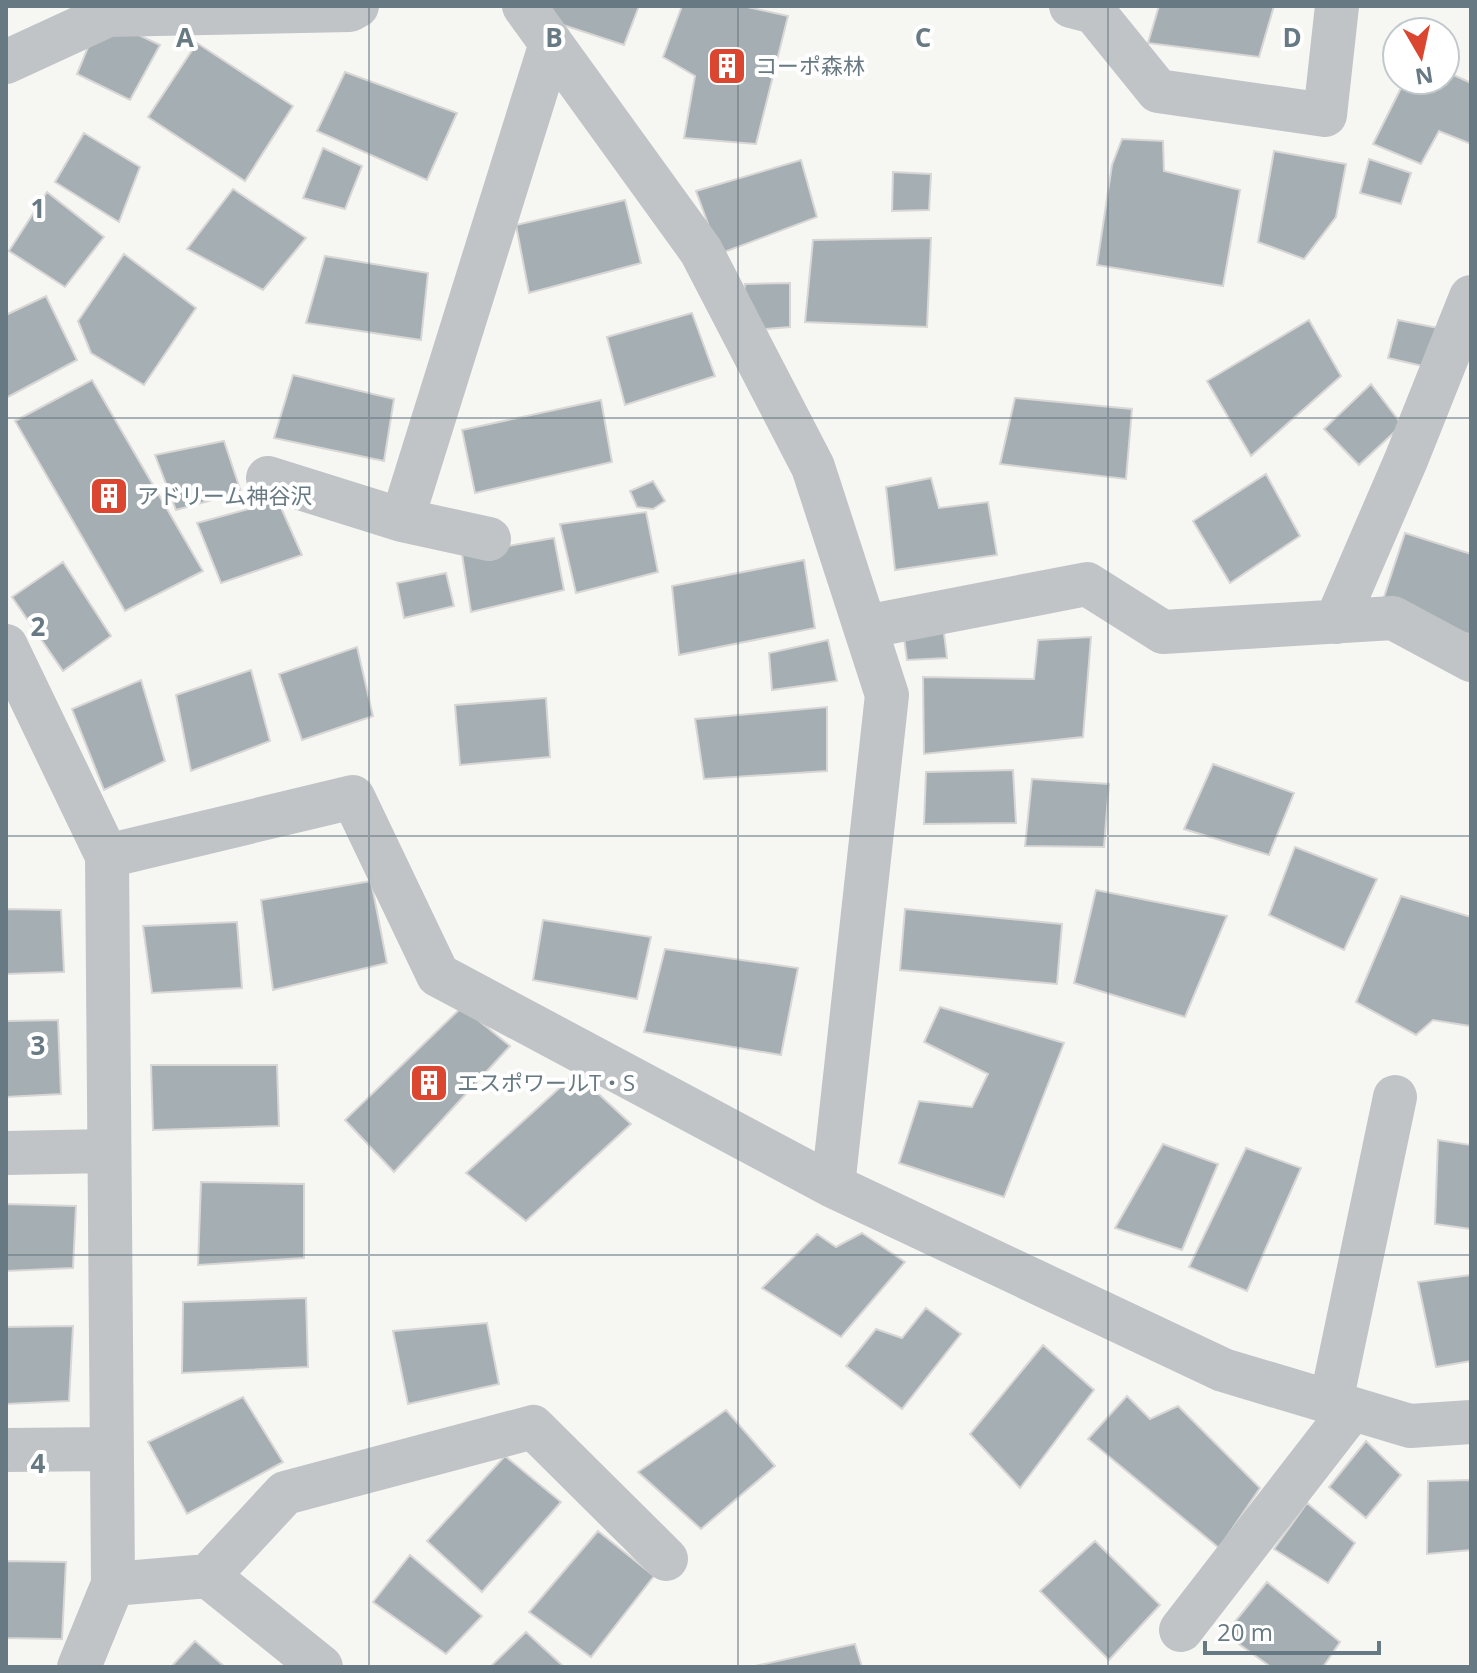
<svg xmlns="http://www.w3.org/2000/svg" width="1477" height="1673" font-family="'Open Sans','Noto Sans JP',sans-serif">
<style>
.building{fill:#a5aeb2;stroke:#d8d7d6;stroke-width:2}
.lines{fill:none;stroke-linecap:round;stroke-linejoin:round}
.minor{stroke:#c0c4c7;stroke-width:44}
.grid{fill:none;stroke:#677982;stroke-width:2;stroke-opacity:0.55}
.labels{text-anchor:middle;stroke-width:8;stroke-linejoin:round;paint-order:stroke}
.poi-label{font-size:22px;fill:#677982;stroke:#fff;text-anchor:start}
.grid-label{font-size:26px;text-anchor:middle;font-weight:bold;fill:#677982;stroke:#fff;stroke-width:8;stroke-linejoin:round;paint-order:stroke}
</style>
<rect width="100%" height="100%" fill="#f6f6f3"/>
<path class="building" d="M 546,6 L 639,6 L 624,45 L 551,21 Z
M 682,6 L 743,6 L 788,16 L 756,144 L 684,138 L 695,76 L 663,57 Z
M 1159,6 L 1274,6 L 1259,57 L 1148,43 Z
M 122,27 L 160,45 L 130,100 L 77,74 L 95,30 Z
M 197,43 L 293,106 L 245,181 L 148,117 Z
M 1445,71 L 1471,83 L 1471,144 L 1439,131 L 1421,164 L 1373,144 L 1405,80 L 1445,80 Z
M 345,72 L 457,113 L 427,180 L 317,131 Z
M 84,133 L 140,167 L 119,222 L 55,182 Z
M 1122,139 L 1163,141 L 1164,171 L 1240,190 L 1223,286 L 1097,265 L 1112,165 Z
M 323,148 L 362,166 L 345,209 L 303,198 Z
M 1274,151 L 1346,164 L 1336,217 L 1304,259 L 1258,242 Z
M 1369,159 L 1411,173 L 1401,204 L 1360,193 Z
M 801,160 L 817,217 L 719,254 L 696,191 Z
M 893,172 L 931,174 L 929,210 L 892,211 Z
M 233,189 L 306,238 L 263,290 L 187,249 Z
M 47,192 L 104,237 L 65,287 L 9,251 Z
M 625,200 L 641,263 L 529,293 L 516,225 Z
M 931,238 L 927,327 L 805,322 L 813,240 Z
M 124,254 L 196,308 L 144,385 L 91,353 L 78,321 Z
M 325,256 L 428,273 L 421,340 L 306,323 Z
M 790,283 L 790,327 L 753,330 L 742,308 L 745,284 Z
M 46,296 L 77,360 L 6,398 L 6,315 Z
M 692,313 L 715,376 L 625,405 L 607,337 Z
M 1309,320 L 1341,376 L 1251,456 L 1207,381 Z
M 1398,320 L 1448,330 L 1431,368 L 1388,358 Z
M 293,375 L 394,399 L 384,461 L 274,438 Z
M 92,380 L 203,571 L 125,611 L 15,421 Z
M 1371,384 L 1402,425 L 1359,465 L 1324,429 Z
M 1015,398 L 1132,409 L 1126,479 L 1000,464 Z
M 601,400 L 612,462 L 475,493 L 462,430 Z
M 224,441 L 241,492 L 176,510 L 155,455 Z
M 1266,474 L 1300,536 L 1230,583 L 1193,521 Z
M 931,478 L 939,508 L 988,502 L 997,555 L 895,570 L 886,487 Z
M 653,481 L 665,501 L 653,509 L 637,507 L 630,491 Z
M 278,501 L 302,555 L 221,583 L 197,523 Z
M 646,512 L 658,572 L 576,593 L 560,524 Z
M 1405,533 L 1471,554 L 1471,635 L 1381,606 Z
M 554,538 L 564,590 L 471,612 L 462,554 Z
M 804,560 L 815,628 L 679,655 L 672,586 Z
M 63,562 L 111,636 L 63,671 L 12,597 Z
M 446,573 L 454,606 L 404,618 L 397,583 Z
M 943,625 L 947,658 L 907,660 L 903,631 Z
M 1091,637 L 1083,737 L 924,754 L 923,677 L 1034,679 L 1038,640 Z
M 828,640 L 837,681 L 772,690 L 769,653 Z
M 357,647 L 373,716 L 302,740 L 279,674 Z
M 251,670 L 270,741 L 191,771 L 176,695 Z
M 141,680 L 165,761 L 104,790 L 72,709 Z
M 546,698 L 550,757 L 460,765 L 455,705 Z
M 827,707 L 827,771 L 704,779 L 695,719 Z
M 1213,764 L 1294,793 L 1269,855 L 1184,829 Z
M 1013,770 L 1016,823 L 924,824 L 926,772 Z
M 1032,779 L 1109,784 L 1104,847 L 1025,846 Z
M 1295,847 L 1377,879 L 1344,950 L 1269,915 Z
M 371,881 L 387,963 L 273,990 L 261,900 Z
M 1096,890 L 1227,916 L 1185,1017 L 1074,983 Z
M 1401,896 L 1471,917 L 1470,1026 L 1433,1020 L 1416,1035 L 1356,1002 Z
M 6,909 L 61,910 L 64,972 L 6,974 Z
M 905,909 L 1062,924 L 1057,984 L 900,970 Z
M 543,920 L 651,937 L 637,999 L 533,980 Z
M 237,922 L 242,988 L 152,993 L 143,926 Z
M 665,949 L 798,968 L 781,1055 L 644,1032 Z
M 462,1007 L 510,1046 L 394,1172 L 345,1120 Z
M 940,1007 L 1064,1043 L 1004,1197 L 899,1163 L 919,1101 L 972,1107 L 988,1074 L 924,1042 Z
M 58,1020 L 61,1094 L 6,1097 L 6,1021 Z
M 151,1065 L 277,1065 L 279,1126 L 153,1130 Z
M 576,1073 L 631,1124 L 526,1221 L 466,1173 Z
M 1438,1140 L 1471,1145 L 1471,1229 L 1435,1224 Z
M 1163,1144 L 1218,1164 L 1182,1250 L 1115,1228 Z
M 1246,1148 L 1301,1168 L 1247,1291 L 1189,1267 Z
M 201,1182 L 304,1184 L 304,1258 L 198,1265 Z
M 6,1204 L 76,1206 L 73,1268 L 6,1271 Z
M 862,1233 L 905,1262 L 841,1337 L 762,1288 L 817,1234 L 836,1247 Z
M 1471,1275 L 1471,1361 L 1436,1367 L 1418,1282 Z
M 306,1298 L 308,1367 L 182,1373 L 183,1302 Z
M 926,1308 L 961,1334 L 902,1409 L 846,1366 L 876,1329 L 902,1338 Z
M 487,1323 L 499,1384 L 408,1404 L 393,1331 Z
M 73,1326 L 69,1401 L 6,1404 L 6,1327 Z
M 1043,1345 L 1094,1390 L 1020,1488 L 970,1434 Z
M 1127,1396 L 1150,1419 L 1178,1406 L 1260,1488 L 1219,1548 L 1088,1439 Z
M 243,1397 L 283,1462 L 187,1514 L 148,1442 Z
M 726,1410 L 775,1466 L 701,1529 L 638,1472 Z
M 1366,1441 L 1401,1475 L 1366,1518 L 1329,1487 Z
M 505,1456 L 561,1502 L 482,1592 L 427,1541 Z
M 1471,1480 L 1471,1550 L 1427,1554 L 1428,1481 Z
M 1307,1503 L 1355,1543 L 1328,1583 L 1274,1549 Z
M 598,1531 L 654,1576 L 591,1657 L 529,1612 Z
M 1095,1541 L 1160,1605 L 1109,1660 L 1040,1591 Z
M 410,1555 L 482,1616 L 446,1654 L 373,1602 Z
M 6,1561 L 66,1562 L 62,1639 L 6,1638 Z
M 1267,1582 L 1340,1642 L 1323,1667 L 1271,1667 L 1225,1634 Z
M 526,1632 L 564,1667 L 490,1667 Z
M 195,1641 L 225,1667 L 171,1667 Z
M 855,1644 L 862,1667 L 755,1666 Z"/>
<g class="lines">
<path class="minor" d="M 524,6 L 701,251 L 813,467 L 887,695 L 833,1186
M 1071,6 L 1094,12 L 1158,91 L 1325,115 L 1337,6
M 6,62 L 108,15 L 350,10 L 357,6
M 268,478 L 402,520 L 489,539
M 402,520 L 551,43
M 1336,622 L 1406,460 L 1471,297
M 865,627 L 1087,584 L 1163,632 L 1393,618 L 1471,660
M 6,646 L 107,856
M 6,1153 L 109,1151
M 1331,1402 L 1395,1097
M 6,1450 L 112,1449
M 208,1576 L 285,1493 L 533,1427 L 666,1559
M 113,1584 L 208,1576 L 321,1667
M 1181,1630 L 1352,1409
M 79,1667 L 113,1584 L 107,856 L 353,797 L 438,975 L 833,1186 L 1223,1370 L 1410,1426 L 1471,1422"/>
</g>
<path class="grid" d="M 369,6 L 369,1667M 738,6 L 738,1667M 1108,6 L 1108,1667M 6,418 L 1471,418M 6,836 L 1471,836M 6,1255 L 1471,1255"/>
<defs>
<g id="building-square" transform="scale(2)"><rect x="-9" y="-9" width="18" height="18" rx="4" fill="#da462f" stroke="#fff"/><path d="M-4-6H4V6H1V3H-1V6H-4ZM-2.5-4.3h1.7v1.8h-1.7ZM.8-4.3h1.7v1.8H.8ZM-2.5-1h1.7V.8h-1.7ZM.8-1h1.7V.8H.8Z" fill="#fff"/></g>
</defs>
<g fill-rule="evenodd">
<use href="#building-square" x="727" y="66"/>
<use href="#building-square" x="109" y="496"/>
<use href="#building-square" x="429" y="1083"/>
</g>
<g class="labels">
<g class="poi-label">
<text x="755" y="74">コーポ森林</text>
<text x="137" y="504">アドリーム神谷沢</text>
<text x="457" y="1091">エスポワールT・S</text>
</g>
</g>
<g class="grid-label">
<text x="185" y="47">A</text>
<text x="554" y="47">B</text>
<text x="923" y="47">C</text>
<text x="1292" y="47">D</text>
<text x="38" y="218">1</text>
<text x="38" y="636">2</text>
<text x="38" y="1055">3</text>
<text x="38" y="1473">4</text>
</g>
<rect width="1477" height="1673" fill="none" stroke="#677982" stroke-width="16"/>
<g transform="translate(1421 56) rotate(171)"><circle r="38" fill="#ffffff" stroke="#c2c9cd" stroke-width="2"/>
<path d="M0-6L14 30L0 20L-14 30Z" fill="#da462f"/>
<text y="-12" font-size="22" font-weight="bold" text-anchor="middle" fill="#677982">N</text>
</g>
<path d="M1205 1641v12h174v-12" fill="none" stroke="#677982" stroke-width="4"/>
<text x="1217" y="1641" font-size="24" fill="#677982" stroke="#ffffff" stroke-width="6" paint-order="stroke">20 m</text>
</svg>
